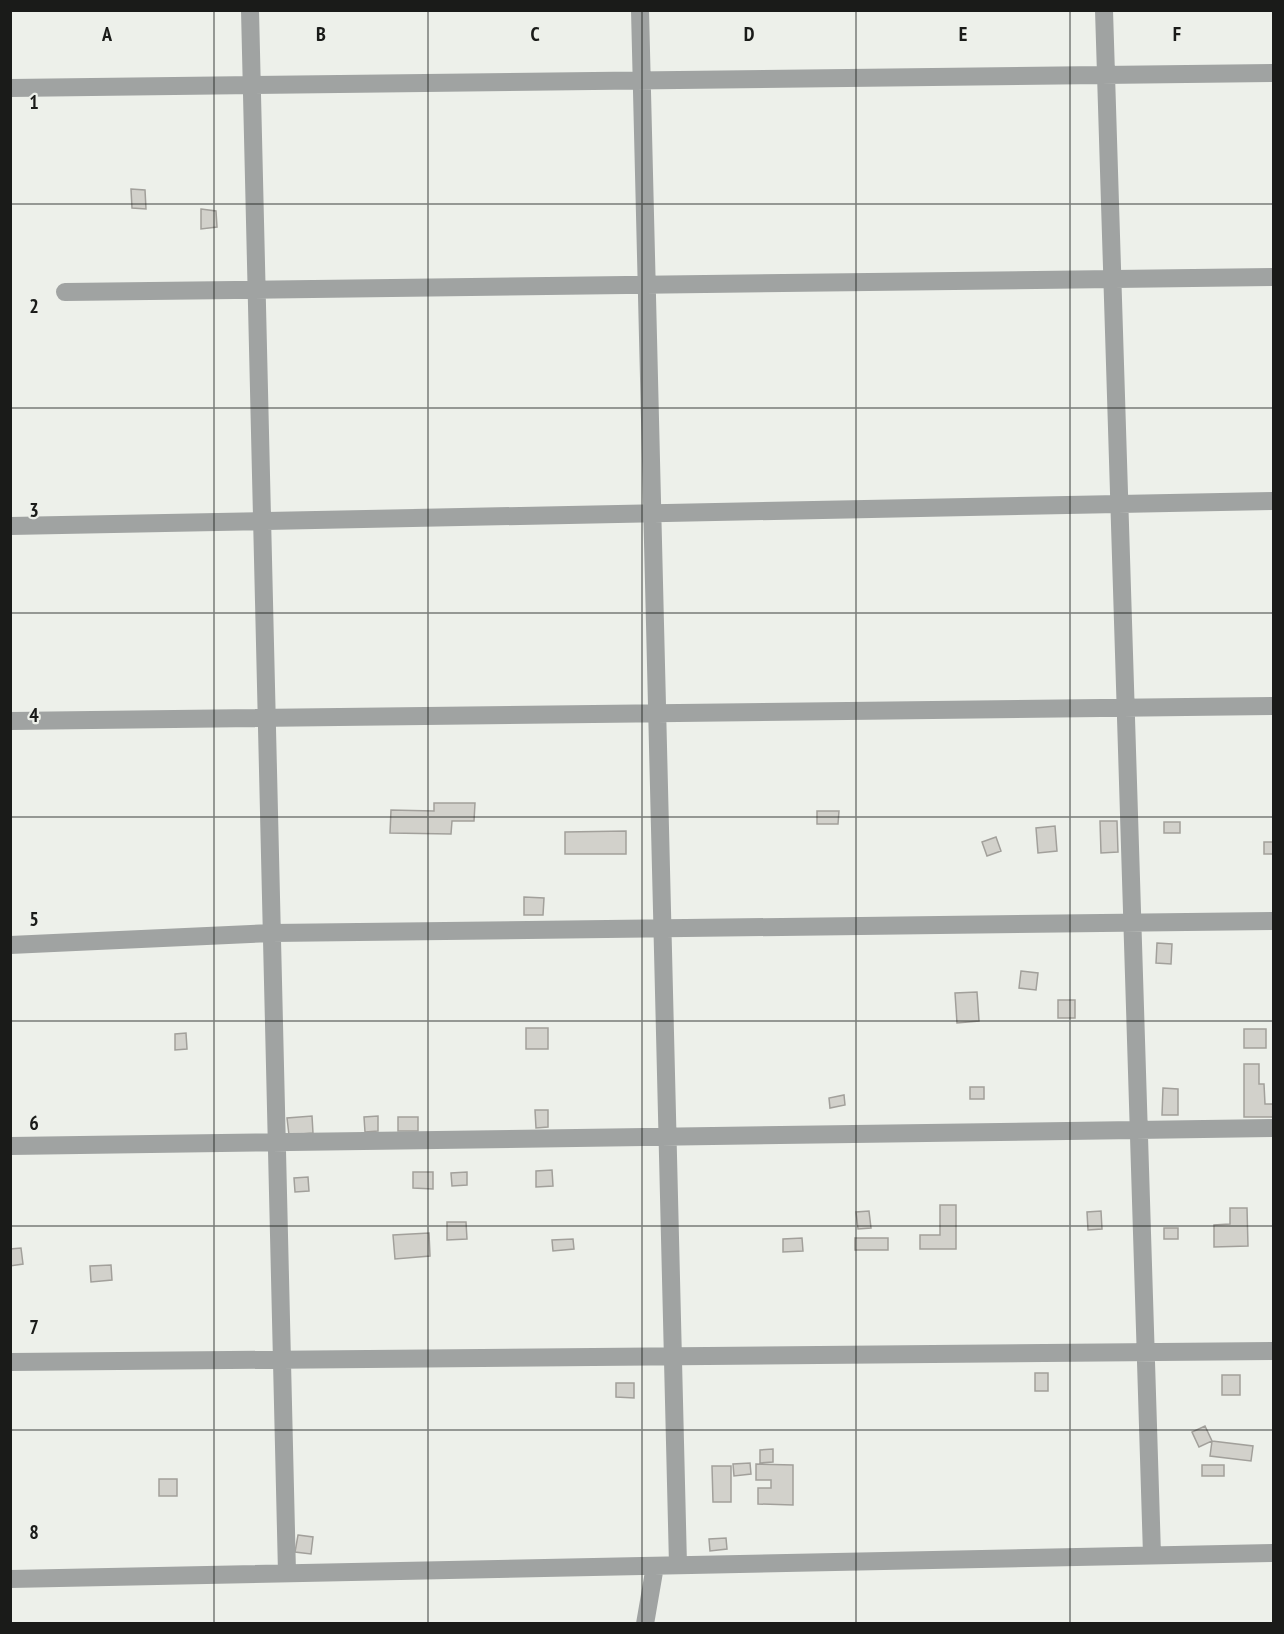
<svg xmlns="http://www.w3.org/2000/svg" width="1284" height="1634" font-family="'PT Sans Narrow',sans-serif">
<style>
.building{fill:#d2d1cb;stroke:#a2a09b;stroke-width:1.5}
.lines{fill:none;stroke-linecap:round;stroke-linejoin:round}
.street{stroke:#a0a3a2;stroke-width:18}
.grid{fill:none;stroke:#1a1b19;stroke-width:1.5;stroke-opacity:0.55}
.grid-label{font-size:20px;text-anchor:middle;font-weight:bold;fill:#1a1b19;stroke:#edf0ea;stroke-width:4.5;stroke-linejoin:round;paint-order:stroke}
</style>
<rect width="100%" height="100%" fill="#edf0ea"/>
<path class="building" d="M 131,189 L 145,190 L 146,209 L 132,208 Z
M 201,209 L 216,211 L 217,227 L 201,229 Z
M 434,803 L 475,803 L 474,821 L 452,821 L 451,834 L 390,833 L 391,810 L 434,811 Z
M 817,811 L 839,811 L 838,824 L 817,824 Z
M 1100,821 L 1117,821 L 1118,852 L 1101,853 Z
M 1164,822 L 1180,822 L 1180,833 L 1164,833 Z
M 1055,826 L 1057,851 L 1038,853 L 1036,828 Z
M 626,831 L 626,854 L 565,854 L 565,832 Z
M 996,837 L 1001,851 L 987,856 L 982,842 Z
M 1264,842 L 1274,842 L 1274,854 L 1264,854 Z
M 524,897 L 544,898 L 543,915 L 524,915 Z
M 1157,943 L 1172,944 L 1171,964 L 1156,963 Z
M 1021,971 L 1038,973 L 1036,990 L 1019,988 Z
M 977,992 L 979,1021 L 957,1023 L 955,993 Z
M 1058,1000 L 1075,1000 L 1075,1018 L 1058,1018 Z
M 526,1028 L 548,1028 L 548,1049 L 526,1049 Z
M 1244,1029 L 1266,1029 L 1266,1048 L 1244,1048 Z
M 186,1033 L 187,1049 L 175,1050 L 175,1034 Z
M 1244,1064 L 1259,1064 L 1259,1084 L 1264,1084 L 1265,1104 L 1274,1104 L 1274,1117 L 1244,1117 Z
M 970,1087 L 984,1087 L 984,1099 L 970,1099 Z
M 1163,1088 L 1178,1089 L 1178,1115 L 1162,1115 Z
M 844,1095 L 845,1105 L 830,1108 L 829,1098 Z
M 535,1110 L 548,1110 L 548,1127 L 536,1128 Z
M 312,1116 L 313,1133 L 289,1135 L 287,1118 Z
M 378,1116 L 378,1131 L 365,1132 L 364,1117 Z
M 398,1117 L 418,1117 L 418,1131 L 398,1131 Z
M 552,1170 L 553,1186 L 536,1187 L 536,1171 Z
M 413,1172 L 433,1172 L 433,1189 L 413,1188 Z
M 467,1172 L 467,1185 L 452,1186 L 451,1173 Z
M 308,1177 L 309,1191 L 295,1192 L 294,1178 Z
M 940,1205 L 956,1205 L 956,1249 L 920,1249 L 920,1235 L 940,1235 Z
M 1230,1208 L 1247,1208 L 1248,1246 L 1214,1247 L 1214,1225 L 1230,1224 Z
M 869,1211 L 871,1228 L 858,1229 L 856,1212 Z
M 1101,1211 L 1102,1229 L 1088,1230 L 1087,1212 Z
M 447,1222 L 466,1222 L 467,1239 L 447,1240 Z
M 1164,1228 L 1178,1228 L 1178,1239 L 1164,1239 Z
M 429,1233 L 430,1256 L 395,1259 L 393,1235 Z
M 802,1238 L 803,1251 L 783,1252 L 783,1239 Z
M 855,1238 L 888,1238 L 888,1250 L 855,1250 Z
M 573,1239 L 574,1249 L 553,1251 L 552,1240 Z
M 21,1248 L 23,1264 L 10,1266 L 10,1249 Z
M 111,1265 L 112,1280 L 91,1282 L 90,1266 Z
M 1035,1373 L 1048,1373 L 1048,1391 L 1035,1391 Z
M 1222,1375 L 1240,1375 L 1240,1395 L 1222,1395 Z
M 616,1383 L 634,1383 L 634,1398 L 616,1397 Z
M 1205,1426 L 1212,1441 L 1199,1447 L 1192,1432 Z
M 1212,1441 L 1253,1446 L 1251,1461 L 1210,1456 Z
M 773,1449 L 773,1462 L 760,1463 L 760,1450 Z
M 750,1463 L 751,1474 L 734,1476 L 733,1464 Z
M 756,1464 L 793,1465 L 793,1505 L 758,1504 L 758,1488 L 771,1488 L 771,1480 L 756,1480 Z
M 1202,1465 L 1224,1465 L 1224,1476 L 1202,1476 Z
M 712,1466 L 731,1466 L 731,1502 L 713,1502 Z
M 159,1479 L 177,1479 L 177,1496 L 159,1496 Z
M 298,1535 L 313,1537 L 311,1554 L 295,1552 Z
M 726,1538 L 727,1549 L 710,1551 L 709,1539 Z"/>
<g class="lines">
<path class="street" d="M 250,10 L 287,1573
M 640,10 L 678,1565
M 1104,10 L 1152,1555
M 10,88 L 1274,73
M 65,292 L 1274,277
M 10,526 L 1274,501
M 10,721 L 1274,706
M 10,945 L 272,933 L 1274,921
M 10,1146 L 1274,1128
M 10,1362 L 1274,1351
M 10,1579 L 1274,1553
M 645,1624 L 655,1566"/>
</g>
<path class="grid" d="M 214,10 L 214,1624M 428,10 L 428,1624M 642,10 L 642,1624M 856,10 L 856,1624M 1070,10 L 1070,1624M 10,204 L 1274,204M 10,408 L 1274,408M 10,613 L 1274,613M 10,817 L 1274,817M 10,1021 L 1274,1021M 10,1226 L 1274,1226M 10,1430 L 1274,1430"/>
<g class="grid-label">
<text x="107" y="41">A</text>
<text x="321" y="41">B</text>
<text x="535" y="41">C</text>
<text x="749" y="41">D</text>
<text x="963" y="41">E</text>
<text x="1177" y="41">F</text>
<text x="34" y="109">1</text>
<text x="34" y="313">2</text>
<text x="34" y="517">3</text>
<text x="34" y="722">4</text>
<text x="34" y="926">5</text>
<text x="34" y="1130">6</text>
<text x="34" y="1334">7</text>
<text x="34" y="1539">8</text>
</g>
<rect width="1284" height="1634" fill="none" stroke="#1a1b19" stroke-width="24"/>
</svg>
